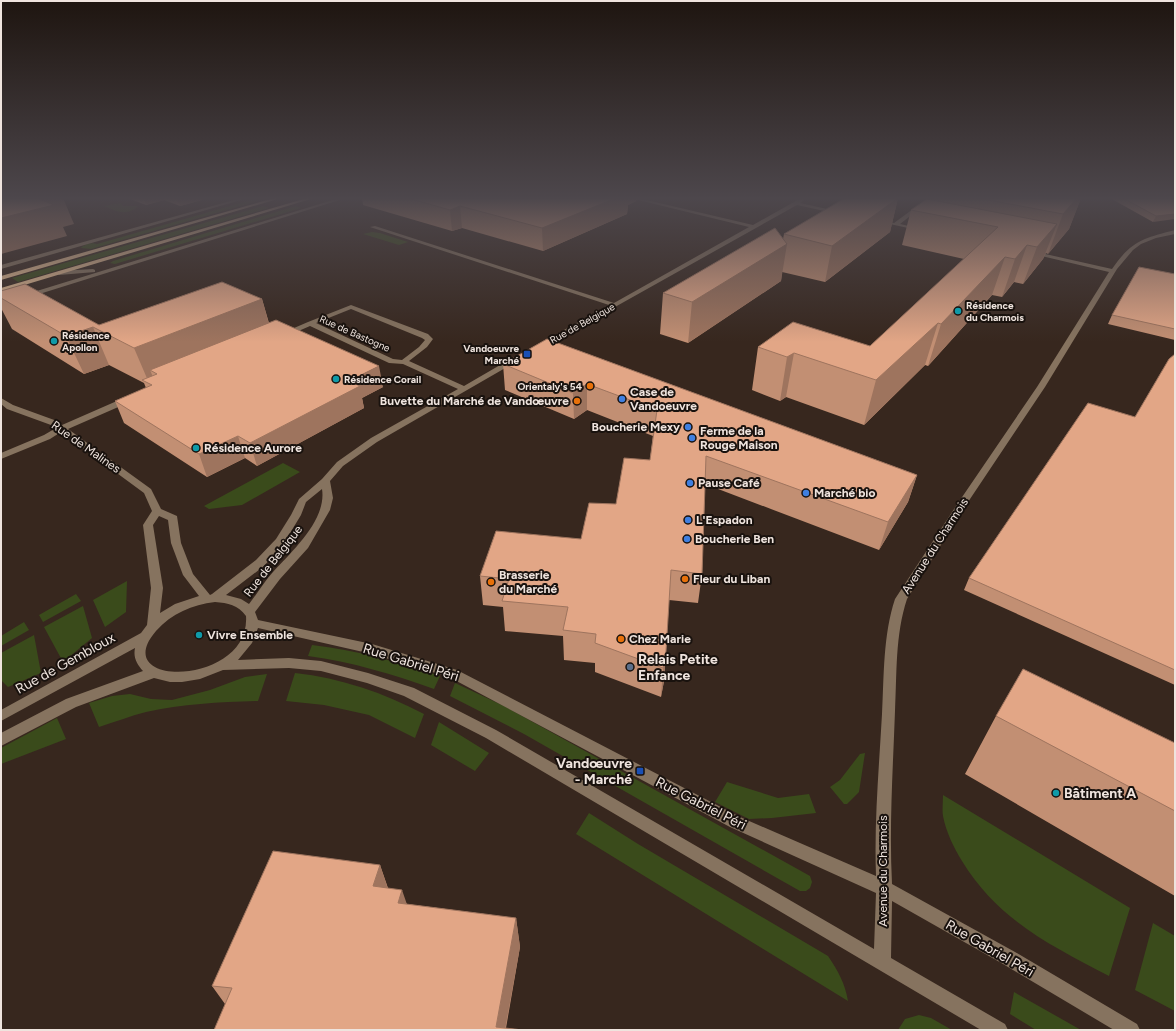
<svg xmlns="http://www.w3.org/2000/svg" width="1176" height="1031" font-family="Figtree,sans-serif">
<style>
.green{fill:#3a4b1b}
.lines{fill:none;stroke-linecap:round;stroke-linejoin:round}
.minor{fill:#86735f;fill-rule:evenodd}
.major{fill:#e2ba91;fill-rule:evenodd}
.wall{fill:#c28f73}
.shaded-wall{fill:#9e745e}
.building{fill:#e2a686;stroke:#9e745e}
.culture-dot{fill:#0f9aa8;stroke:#19120e;stroke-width:1.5}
.transit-dot{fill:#1a4fb4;stroke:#19120e;stroke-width:1.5}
.food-dot{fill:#e8710a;stroke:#19120e;stroke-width:1.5}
.shop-dot{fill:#3f7fe0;stroke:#19120e;stroke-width:1.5}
.service-dot{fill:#5c6f8a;stroke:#19120e;stroke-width:1.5}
.labels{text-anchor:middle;stroke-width:4;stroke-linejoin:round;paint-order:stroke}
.far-poi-label{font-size:10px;font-weight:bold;fill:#efe4de;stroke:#19120e;text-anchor:start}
.far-street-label{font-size:10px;fill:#efe4de;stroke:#19120e}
.poi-label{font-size:12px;font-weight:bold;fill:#efe4de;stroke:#19120e;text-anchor:start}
.street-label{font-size:12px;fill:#efe4de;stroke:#19120e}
.near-poi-label{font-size:14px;font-weight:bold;fill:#efe4de;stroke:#19120e;text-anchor:start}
.near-street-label{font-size:14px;fill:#efe4de;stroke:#19120e}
</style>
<rect width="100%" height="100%" fill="#37271e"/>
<path class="green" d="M 258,198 L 268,198 L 91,249 L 81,248 C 83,245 92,242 97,244 Z
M 121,203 L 123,206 L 138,206 C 127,217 116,211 104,206 Z
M 263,206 L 269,208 L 18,282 L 12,278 Z
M 296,206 L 301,208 L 115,264 L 110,263 L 113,261 Z
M 372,232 L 380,233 L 408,242 L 399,245 L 363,234 Z
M 283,463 L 300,472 L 242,505 L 209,509 L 204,506 Z
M 127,581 L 126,612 L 105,627 L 93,600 Z
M 76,594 L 81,601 L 43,622 L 39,615 Z
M 83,606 L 92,638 L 63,662 L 44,627 Z
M 24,622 L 29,630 L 1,646 L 1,636 Z
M 34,635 L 41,673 L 8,687 L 1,680 L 1,653 Z
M 312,645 C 356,650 398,662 440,676 L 434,689 C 392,674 352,662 308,656 Z
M 295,673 C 341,678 384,693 424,714 L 415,738 L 369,715 L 324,705 L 286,701 Z
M 267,674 L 258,701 C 220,702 183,704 146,712 C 130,716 115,722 99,727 L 89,703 L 112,696 L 130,694 L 151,699 L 172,700 L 210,690 L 245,677 Z
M 455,683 L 504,706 L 810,876 L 812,882 L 810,888 L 806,891 L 800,891 L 524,734 L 450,696 Z
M 57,718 L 66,739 L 1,764 L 1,748 Z
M 439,722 L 489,753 L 475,771 L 431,745 Z
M 865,753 L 859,792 L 847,804 L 844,804 L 830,787 L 840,780 L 860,754 Z
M 727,782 L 778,798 L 809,794 L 816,813 L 772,818 L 749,819 L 715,802 Z
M 943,795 L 1130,908 L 1109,976 C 1050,945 998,920 962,861 C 954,848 946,832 943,816 C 942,810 943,802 943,795 Z
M 589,813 L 638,844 L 828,956 C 838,971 845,983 848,1001 L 576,834 Z
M 1153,923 L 1175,936 L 1175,1011 L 1135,990 Z
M 1014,992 L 1081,1030 L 1036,1030 L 1010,1014 Z
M 919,1015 L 931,1018 L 952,1030 L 898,1030 L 905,1019 Z"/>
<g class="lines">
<path class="minor" d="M 241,198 L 248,198 L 1,269 L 1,265 Z
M 339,198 L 346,198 L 1,306 L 1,302 Z
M 630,198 L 638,198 L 753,225 L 801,198 L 807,198 L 800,203 L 841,212 L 838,214 L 797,205 L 540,349 L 536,347 L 537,345 L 609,305 L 370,227 L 375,226 L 614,303 L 749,227 Z
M 928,198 L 933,198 L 900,224 L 922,229 L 922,231 L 876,221 L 879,219 L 894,223 Z
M 1175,230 L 1175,234 L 1156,238 L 1141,244 L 1133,250 L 1117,269 L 1045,387 L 964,508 L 907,599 C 895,635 897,674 895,711 C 893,768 889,826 892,884 L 1015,952 L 1137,1024 L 1140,1030 L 1114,1030 L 1003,964 L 892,901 L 891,958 L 1005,1024 L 1008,1030 L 981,1030 L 486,738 L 404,696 L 367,683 L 321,671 L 289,668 L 223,670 L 200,679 L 182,682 L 170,682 L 154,678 L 76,707 L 1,746 L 1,733 L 66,699 L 143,671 C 137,664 133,658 135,648 L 1,721 L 1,710 L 141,633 L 147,625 L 151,588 L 143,525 L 152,511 L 144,493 L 61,432 L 50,439 L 1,459 L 1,453 L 44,435 L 56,428 L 51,425 L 7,409 L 1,404 L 1,398 L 13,405 L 57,421 L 62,425 L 126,397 L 132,397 L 132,401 L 68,429 L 151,489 L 161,509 L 177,516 L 181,543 L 193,574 L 210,595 L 212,594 L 256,560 L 276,539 L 291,515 L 299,499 L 322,479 L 337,462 L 371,438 L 458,389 L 403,364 L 389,363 L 310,326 L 287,336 L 284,336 L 280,334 L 308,322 L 351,305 L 428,334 L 433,339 L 427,347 L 409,361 L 464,386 L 512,358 L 515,358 L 519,360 L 377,442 L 343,466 L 330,481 L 333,498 L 330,510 L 308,548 L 280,579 L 255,612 L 258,620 L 372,644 L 457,670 L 740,817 L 876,876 C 874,822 879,768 882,714 C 884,676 883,635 895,599 L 956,506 L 1037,387 L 1109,272 L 1029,253 L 1032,251 L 1112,269 C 1131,241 1144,238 1175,230 ZM 351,309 L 422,338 L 425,340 L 419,347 L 402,360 L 393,359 L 316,323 ZM 322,489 C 327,520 292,551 273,572 C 264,582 257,594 249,604 L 241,599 L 226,595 L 264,566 L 284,543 L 301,515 L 306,502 ZM 159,516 L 168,520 L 171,543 L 183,575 L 199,596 L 175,604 L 160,613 L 163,588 L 153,525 ZM 215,602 C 228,603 238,605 246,616 C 251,686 106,689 156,631 C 172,613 192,605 215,602 ZM 258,628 L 372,654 L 449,677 L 730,827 L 876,893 L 874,949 L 496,730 L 414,688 L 368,673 L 321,661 L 289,658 L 238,660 L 252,643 Z
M 93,269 L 95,270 L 95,272 L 59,275 L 56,273 L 59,271 Z"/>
<path class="major" d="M 274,198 L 281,198 L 1,280 L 1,276 Z
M 307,198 L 314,198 L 1,292 L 1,288 Z"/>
</g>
<path class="wall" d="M 127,198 L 209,198 L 180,206 L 164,200 L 146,205 Z
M 362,198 L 637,198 L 636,201 L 628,205 L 627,214 L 543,251 L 462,228 L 452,231 L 363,205 Z
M 898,198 L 890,232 L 825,282 L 782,272 L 781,281 L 688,343 L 660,334 L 663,293 L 783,239 L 784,234 Z
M 932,198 L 1081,198 L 1069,229 L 1048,254 L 1046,253 L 1043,259 L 1023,284 L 1014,282 L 1002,297 L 992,295 L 928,366 L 925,365 L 864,425 L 786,397 L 780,401 L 752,390 L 758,347 L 870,346 L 964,259 L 902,245 L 911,210 L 932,200 Z
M 1110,198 L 1171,198 L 1153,222 Z
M 1175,274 L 1175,340 L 1108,324 L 1112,315 Z
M 1,291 L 99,325 L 262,299 L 269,323 L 383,387 L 362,398 L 364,408 L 257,466 L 245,458 L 207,477 L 124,423 L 115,401 L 146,388 L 144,383 L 109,365 L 84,374 L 12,329 L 1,308 Z
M 547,339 L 917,475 L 908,502 L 879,550 L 705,484 L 702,574 L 698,603 L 669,600 L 664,681 L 661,697 L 595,672 L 595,663 L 564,660 L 563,636 L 505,631 L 503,607 L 483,605 L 480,576 L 581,539 L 616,504 L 650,460 L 653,436 L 587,410 L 574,419 L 505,390 L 503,364 Z
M 1175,354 L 1175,685 L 964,590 L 969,578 L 1135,417 Z
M 996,716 L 1175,743 L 1175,896 L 965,774 Z
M 380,865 L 388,888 L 407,904 L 516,918 L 520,947 L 506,1028 L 225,1004 L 212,986 Z"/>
<path class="shaded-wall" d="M 43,198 L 63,198 L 74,224 L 63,227 L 67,236 L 1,254 L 1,218 L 39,199 Z
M 144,198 L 163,198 L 164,200 L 146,205 Z
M 177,198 L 209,198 L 180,206 Z
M 614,198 L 637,198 L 636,201 L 628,205 L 627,214 L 543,251 L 542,228 Z
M 898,198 L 890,232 L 825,282 L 832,246 Z
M 1077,198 L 1081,198 L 1069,229 L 1048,254 L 1063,214 Z
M 460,206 L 462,228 L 452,231 L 450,210 Z
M 1175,214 L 1175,219 L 1153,222 L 1156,216 Z
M 1057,224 L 1043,259 L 1023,284 L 1037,247 Z
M 787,244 L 781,281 L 688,343 L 692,302 Z
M 1027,245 L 1014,282 L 1002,297 L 1015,259 Z
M 1005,257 L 992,295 L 928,366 L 941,324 Z
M 262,299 L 272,335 L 157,374 L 150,370 L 156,384 L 149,383 L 134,348 Z
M 938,323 L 925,365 L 864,425 L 876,380 Z
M 93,327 L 109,365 L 84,374 L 66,336 Z
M 794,353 L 786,397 L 780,401 L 787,357 Z
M 379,366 L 383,387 L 362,398 L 364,408 L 257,466 L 250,443 L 349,381 Z
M 587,384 L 587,410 L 574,419 L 573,393 Z
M 238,436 L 245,458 L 207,477 L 199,454 Z
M 917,475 L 908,502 L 879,550 L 888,522 Z
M 666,651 L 664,681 L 661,697 L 663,668 Z
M 380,865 L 390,895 L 373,886 Z
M 402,890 L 412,919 L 398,903 Z
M 516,918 L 520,947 L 505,1030 L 496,1027 Z"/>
<path class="building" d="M 1,198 L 43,198 L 39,199 L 54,205 L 1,218 Z
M 408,198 L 616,198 L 542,228 L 460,206 L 450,210 Z
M 845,198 L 898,198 L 832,246 L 784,234 Z
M 978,198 L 1077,198 L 1063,214 Z
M 1123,198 L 1171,198 L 1175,200 L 1175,214 L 1156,216 Z
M 927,199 L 1057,224 L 1037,247 L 1027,245 L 1015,259 L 1005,257 L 941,324 L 938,323 L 876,380 L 794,353 L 787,357 L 758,347 L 793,322 L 870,346 L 998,227 L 911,210 Z
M 775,228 L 787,244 L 692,302 L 663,293 Z
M 1139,267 L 1175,274 L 1175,329 L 1112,315 Z
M 222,282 L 262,299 L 134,348 L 93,327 L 66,336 L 1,298 L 1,291 L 25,284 L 99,325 Z
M 276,320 L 379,366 L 349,381 L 360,386 L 250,443 L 238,436 L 199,454 L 115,401 L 152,385 L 142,380 L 157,374 L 150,370 Z
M 547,339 L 917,475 L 888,522 L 706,456 L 702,574 L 671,570 L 666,651 L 663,668 L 595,643 L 596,634 L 563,630 L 568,607 L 502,601 L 509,579 L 480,576 L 496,531 L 581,539 L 589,503 L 616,504 L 624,458 L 650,460 L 657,410 L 587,384 L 573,393 L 503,364 Z
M 1175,354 L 1175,670 L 969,578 L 1088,403 L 1135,417 L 1169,359 Z
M 1023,669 L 1175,743 L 1175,811 L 996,716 Z
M 273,851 L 380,865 L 373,886 L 402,890 L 398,903 L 516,918 L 496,1027 L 523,1030 L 214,1030 L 232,988 L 212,986 Z"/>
<linearGradient id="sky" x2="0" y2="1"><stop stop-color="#1e1510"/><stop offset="0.58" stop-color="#4d474c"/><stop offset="1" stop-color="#4d474c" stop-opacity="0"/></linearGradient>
<rect width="1176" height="342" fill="url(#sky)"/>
<g class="culture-dot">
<circle cx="958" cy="311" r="4"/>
<circle cx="54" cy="341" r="4"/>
<circle cx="336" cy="379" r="4"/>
<circle cx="196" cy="448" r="4"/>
<circle cx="199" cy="635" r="4"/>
<circle cx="1056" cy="793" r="4"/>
</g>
<g class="transit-dot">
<rect x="523" y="350" width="8" height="8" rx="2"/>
<rect x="636" y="767" width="8" height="8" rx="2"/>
</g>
<g class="food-dot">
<circle cx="590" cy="386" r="4"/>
<circle cx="577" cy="401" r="4"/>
<circle cx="685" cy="579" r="4"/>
<circle cx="491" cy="582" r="4"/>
<circle cx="621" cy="639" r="4"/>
</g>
<g class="shop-dot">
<circle cx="622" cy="399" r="4"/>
<circle cx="688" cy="427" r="4"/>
<circle cx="692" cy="438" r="4"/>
<circle cx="690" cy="483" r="4"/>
<circle cx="806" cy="493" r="4"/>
<circle cx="688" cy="520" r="4"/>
<circle cx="687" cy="539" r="4"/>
</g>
<circle class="service-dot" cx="630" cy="667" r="4"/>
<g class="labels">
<g class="far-poi-label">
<text x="966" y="309">Résidence<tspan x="966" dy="12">du Charmois</tspan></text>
<text x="62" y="339">Résidence<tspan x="62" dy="12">Apollon</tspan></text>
<text x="519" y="352" text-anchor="end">Vandoeuvre<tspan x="519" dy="12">Marché</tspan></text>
<text x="344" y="383">Résidence Corail</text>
<text x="582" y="390" text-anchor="end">Orientaly's 54</text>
</g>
<g class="far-street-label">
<text transform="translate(582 323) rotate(-29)" y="4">Rue de Belgique</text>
<text transform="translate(355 333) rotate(24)" y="4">Rue de Bastogne</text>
</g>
<g class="poi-label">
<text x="630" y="396">Case de<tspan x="630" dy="14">Vandoeuvre</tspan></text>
<text x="569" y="405" text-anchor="end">Buvette du Marché de Vandœuvre</text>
<text x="680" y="431" text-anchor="end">Boucherie Mexy</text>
<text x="700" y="435">Ferme de la<tspan x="700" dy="14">Rouge Maison</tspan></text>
<text x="204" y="452">Résidence Aurore</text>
<text x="698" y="487">Pause Café</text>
<text x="814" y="497">Marché bio</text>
<text x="696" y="524">L'Espadon</text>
<text x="695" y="543">Boucherie Ben</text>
<text x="499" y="579">Brasserie<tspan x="499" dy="14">du Marché</tspan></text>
<text x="693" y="583">Fleur du Liban</text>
<text x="207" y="639">Vivre Ensemble</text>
<text x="629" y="643">Chez Marie</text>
</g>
<g class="street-label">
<text transform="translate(86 447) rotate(35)" y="4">Rue de Malines</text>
<text transform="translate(935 546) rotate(-57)" y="4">Avenue du Charmois</text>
<text transform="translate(273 561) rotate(-52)" y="4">Rue de Belgique</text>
<text transform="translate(883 871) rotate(-90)" y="4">Avenue du Charmois</text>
</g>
<g class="near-poi-label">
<text x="638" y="664">Relais Petite<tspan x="638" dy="16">Enfance</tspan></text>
<text x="632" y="768" text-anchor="end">Vandœuvre<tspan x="632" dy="16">- Marché</tspan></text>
<text x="1064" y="798">Bâtiment A</text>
</g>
<g class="near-street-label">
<text transform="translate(411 662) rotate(17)" y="5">Rue Gabriel Péri</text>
<text transform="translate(65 663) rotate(-29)" y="5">Rue de Gembloux</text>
<text transform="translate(701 803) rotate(27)" y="5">Rue Gabriel Péri</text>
<text transform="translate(990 948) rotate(30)" y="5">Rue Gabriel Péri</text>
</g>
</g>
<rect width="1176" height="1031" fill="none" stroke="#efe4de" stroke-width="4"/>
</svg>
